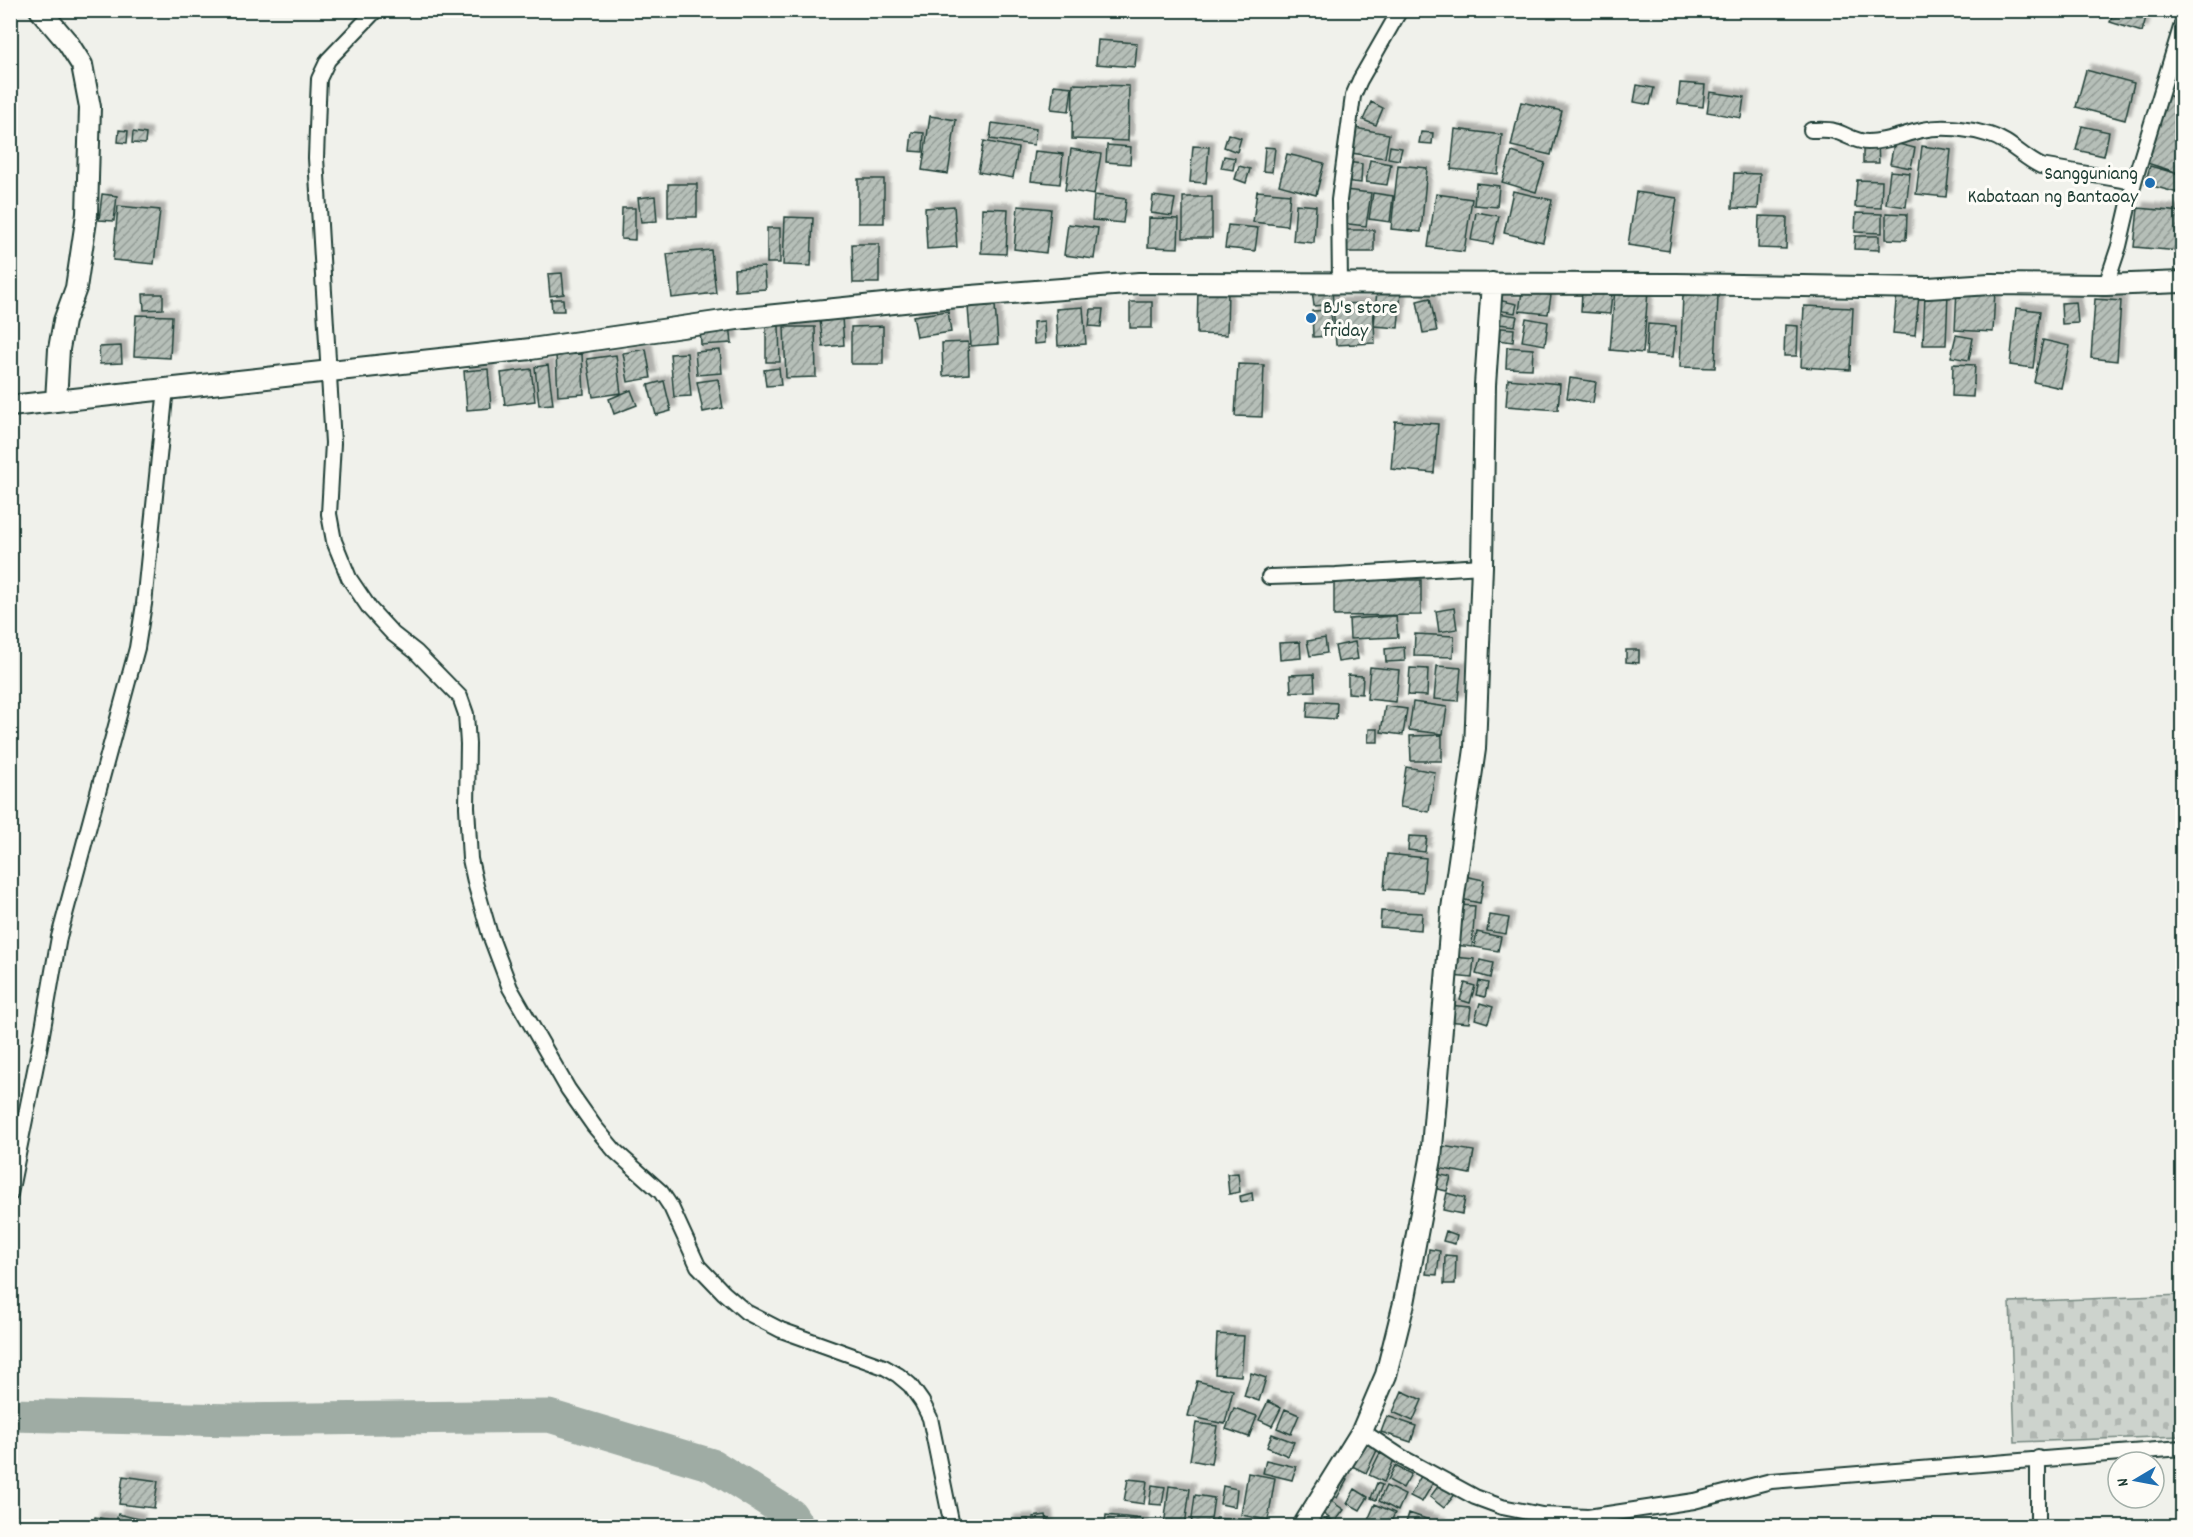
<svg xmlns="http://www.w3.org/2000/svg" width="2193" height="1537" font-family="Dekko,sans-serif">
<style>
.cemetery{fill:url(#cemetery-stones);stroke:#768880;stroke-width:1.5}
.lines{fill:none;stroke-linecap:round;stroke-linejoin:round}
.river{stroke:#9faca4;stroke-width:33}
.building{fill:url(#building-hatch);stroke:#1f3d34;stroke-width:1.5;filter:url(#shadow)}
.street-casing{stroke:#1f3d34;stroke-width:18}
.secondary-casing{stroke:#1f3d34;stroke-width:24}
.street{stroke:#fdfcf7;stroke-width:14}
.secondary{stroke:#fdfcf7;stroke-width:20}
.poi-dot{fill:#1f6fb2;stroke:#fdfcf7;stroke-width:2}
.labels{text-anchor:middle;stroke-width:6;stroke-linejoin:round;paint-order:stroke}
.poi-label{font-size:20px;fill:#1f3d34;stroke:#fdfcf7;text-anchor:end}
</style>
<defs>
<pattern id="cemetery-stones" width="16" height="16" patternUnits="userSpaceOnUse" patternTransform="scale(1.5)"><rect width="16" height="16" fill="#cdd3cd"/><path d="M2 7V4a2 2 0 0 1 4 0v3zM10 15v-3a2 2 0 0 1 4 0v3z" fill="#b0b6b1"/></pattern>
<pattern id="building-hatch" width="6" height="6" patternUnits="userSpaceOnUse" patternTransform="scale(1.5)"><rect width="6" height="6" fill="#b6bfb8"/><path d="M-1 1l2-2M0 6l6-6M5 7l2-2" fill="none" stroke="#939c96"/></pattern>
<filter id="shadow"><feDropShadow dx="5.5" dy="-5.5" stdDeviation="1.5" flood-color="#0004"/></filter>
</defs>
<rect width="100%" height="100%" fill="#f0f1eb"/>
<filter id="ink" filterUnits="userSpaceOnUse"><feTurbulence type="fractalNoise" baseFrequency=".0167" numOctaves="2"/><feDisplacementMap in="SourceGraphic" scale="12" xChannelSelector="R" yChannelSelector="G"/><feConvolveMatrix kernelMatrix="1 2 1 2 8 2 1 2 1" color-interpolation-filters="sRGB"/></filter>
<g filter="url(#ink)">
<path class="cemetery" d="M 2182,1295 L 2182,1436 L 2015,1442 L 2010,1302 Z"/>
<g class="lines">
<path class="river" d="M 10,1415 L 235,1420 L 549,1416 L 712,1465 L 791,1515 L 798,1526"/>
</g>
<path class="building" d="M 2114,10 L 2148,10 L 2142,32 L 2110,22 Z
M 1098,40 L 1137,43 L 1135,67 L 1096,64 Z
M 2086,70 L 2134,83 L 2125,120 L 2076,107 Z
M 1680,83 L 1705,85 L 1703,107 L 1678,104 Z
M 1073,84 L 1129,86 L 1128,141 L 1072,139 Z
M 1054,85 L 1072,87 L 1069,111 L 1051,109 Z
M 1637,85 L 1654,88 L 1650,105 L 1634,102 Z
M 1710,92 L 1744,97 L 1741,118 L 1707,112 Z
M 2167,95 L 2182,100 L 2182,174 L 2147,163 Z
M 1371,102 L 1383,108 L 1376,125 L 1363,120 Z
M 1521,102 L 1562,111 L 1551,155 L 1511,146 Z
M 930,116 L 956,120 L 948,174 L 922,170 Z
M 992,123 L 1036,129 L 1034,145 L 990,139 Z
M 2082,126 L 2109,132 L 2104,156 L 2076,150 Z
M 1355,128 L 1389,134 L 1385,158 L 1351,153 Z
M 1455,129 L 1502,135 L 1498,174 L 1451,169 Z
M 119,130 L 128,131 L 127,143 L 118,142 Z
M 133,132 L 146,134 L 145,144 L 132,143 Z
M 912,132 L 924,133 L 923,152 L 910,151 Z
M 1421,132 L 1433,133 L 1432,144 L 1419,143 Z
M 1228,134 L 1241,138 L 1237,152 L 1224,147 Z
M 984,141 L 1018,148 L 1013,178 L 978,172 Z
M 1894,143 L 1915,148 L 1911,168 L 1890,164 Z
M 1107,145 L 1131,147 L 1130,164 L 1106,162 Z
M 1878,145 L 1879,163 L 1863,163 L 1863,146 Z
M 1193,146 L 1209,147 L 1206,183 L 1190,182 Z
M 1390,146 L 1402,148 L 1399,160 L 1388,158 Z
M 1922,146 L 1951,150 L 1946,197 L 1916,194 Z
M 1265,147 L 1275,148 L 1272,172 L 1263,171 Z
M 1071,149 L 1101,154 L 1094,195 L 1065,190 Z
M 1035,151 L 1063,154 L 1060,184 L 1031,181 Z
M 1512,152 L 1545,163 L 1536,192 L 1502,182 Z
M 1287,154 L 1324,163 L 1316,195 L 1279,185 Z
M 1224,156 L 1235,158 L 1233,170 L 1221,168 Z
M 1370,160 L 1391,164 L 1387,185 L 1366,182 Z
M 1346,162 L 1362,164 L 1361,183 L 1344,181 Z
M 1398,165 L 1427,168 L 1421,232 L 1391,229 Z
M 1239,166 L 1250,169 L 1246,183 L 1235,179 Z
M 2150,166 L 2182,175 L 2182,194 L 2145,184 Z
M 1890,171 L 1910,173 L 1906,207 L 1886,204 Z
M 1734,173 L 1760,174 L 1758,209 L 1732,208 Z
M 858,179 L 884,179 L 884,223 L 858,223 Z
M 1857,180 L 1882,181 L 1881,208 L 1855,207 Z
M 1476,183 L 1499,186 L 1497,207 L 1474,205 Z
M 668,184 L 697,184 L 697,217 L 668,217 Z
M 1344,190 L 1371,193 L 1366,226 L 1340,223 Z
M 1257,191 L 1290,194 L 1287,226 L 1253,222 Z
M 1513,191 L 1552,200 L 1543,242 L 1504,233 Z
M 1636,192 L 1677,198 L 1669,251 L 1628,245 Z
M 1373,193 L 1393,196 L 1390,222 L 1369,219 Z
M 102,194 L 117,196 L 114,221 L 99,220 Z
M 1436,194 L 1472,199 L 1464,252 L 1428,247 Z
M 1094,195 L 1126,199 L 1123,223 L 1092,220 Z
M 655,196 L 657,221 L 641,222 L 638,198 Z
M 1153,196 L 1175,199 L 1172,216 L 1151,213 Z
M 1183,197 L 1212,197 L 1212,238 L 1183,238 Z
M 1296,204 L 1316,206 L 1314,243 L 1293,241 Z
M 118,206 L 160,210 L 154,264 L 113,260 Z
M 954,206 L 957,247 L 927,249 L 925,208 Z
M 1018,206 L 1051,209 L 1046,253 L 1014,249 Z
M 622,208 L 635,208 L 635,240 L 621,239 Z
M 982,208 L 1008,209 L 1006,254 L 981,253 Z
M 2138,208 L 2182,212 L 2179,251 L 2134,247 Z
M 1476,212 L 1499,216 L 1493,244 L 1471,240 Z
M 1856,213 L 1882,214 L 1882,233 L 1855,232 Z
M 1886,213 L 1907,214 L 1906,240 L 1886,239 Z
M 1759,216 L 1787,217 L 1786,249 L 1758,248 Z
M 785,217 L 813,218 L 811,266 L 783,265 Z
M 1149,218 L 1179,219 L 1178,248 L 1148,247 Z
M 1068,224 L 1098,228 L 1094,259 L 1064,255 Z
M 1228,225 L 1258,228 L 1255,251 L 1225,248 Z
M 767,228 L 780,228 L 780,263 L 767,263 Z
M 1341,230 L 1374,230 L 1374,252 L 1341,252 Z
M 1855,236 L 1879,236 L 1879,250 L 1854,249 Z
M 852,244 L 879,244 L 879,283 L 853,283 Z
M 711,250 L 716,293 L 672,298 L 667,254 Z
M 764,267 L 766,289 L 735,291 L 734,269 Z
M 562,273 L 564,294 L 550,296 L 548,274 Z
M 1198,287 L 1228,288 L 1227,335 L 1197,334 Z
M 1957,287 L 1995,290 L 1993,332 L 1955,330 Z
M 1332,288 L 1333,304 L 1314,306 L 1312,290 Z
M 1615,288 L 1648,291 L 1643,353 L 1610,350 Z
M 1377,289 L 1401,291 L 1398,328 L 1374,326 Z
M 1582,290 L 1612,292 L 1610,314 L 1581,312 Z
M 1522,292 L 1551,295 L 1548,314 L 1519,311 Z
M 1897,292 L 1919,295 L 1915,335 L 1893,333 Z
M 1925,292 L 1948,293 L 1946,345 L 1923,345 Z
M 143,294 L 163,294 L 163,309 L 144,310 Z
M 1683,294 L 1718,296 L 1715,368 L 1680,367 Z
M 1430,298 L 1437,331 L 1423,333 L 1417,301 Z
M 551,299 L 563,299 L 564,311 L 552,311 Z
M 1493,299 L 1517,304 L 1515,313 L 1491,309 Z
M 2095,299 L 2121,301 L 2117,361 L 2091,358 Z
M 1130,302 L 1152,302 L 1152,328 L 1130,328 Z
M 2076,302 L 2078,323 L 2062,324 L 2061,303 Z
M 1373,303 L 1375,343 L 1336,345 L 1333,304 Z
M 995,305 L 998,344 L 971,346 L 968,307 Z
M 1804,306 L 1853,308 L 1850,370 L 1801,367 Z
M 1083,307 L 1086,344 L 1058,346 L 1056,309 Z
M 2016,308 L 2040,311 L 2033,368 L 2010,365 Z
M 1091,309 L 1103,309 L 1101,327 L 1089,326 Z
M 1331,310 L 1333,336 L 1313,337 L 1312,311 Z
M 948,311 L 951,332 L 917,337 L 913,316 Z
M 1492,312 L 1517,316 L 1515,326 L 1490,323 Z
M 136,315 L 172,316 L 170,358 L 134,356 Z
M 842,318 L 844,345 L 823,347 L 820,320 Z
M 1526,318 L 1548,322 L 1545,345 L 1522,341 Z
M 1044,321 L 1045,343 L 1034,344 L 1033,322 Z
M 730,324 L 732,343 L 701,345 L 700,327 Z
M 1648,324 L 1676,326 L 1673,357 L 1646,355 Z
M 779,325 L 780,362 L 766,362 L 766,326 Z
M 1785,325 L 1798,326 L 1797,356 L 1784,356 Z
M 883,326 L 883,364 L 851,364 L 851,327 Z
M 784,327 L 815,327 L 816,377 L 786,378 Z
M 1490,327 L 1514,329 L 1513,342 L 1489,339 Z
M 1956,335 L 1973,338 L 1969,360 L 1951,357 Z
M 2043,340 L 2070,346 L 2061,388 L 2034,382 Z
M 968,342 L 969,374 L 943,376 L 942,343 Z
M 121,346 L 122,363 L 100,364 L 99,347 Z
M 1507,347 L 1533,349 L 1532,369 L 1506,368 Z
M 646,349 L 651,378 L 628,382 L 623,353 Z
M 720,350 L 722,373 L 697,375 L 695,352 Z
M 687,353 L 691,396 L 674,397 L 670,354 Z
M 582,354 L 584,394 L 558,396 L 556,355 Z
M 616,355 L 621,393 L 593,397 L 587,359 Z
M 1238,364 L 1264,365 L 1262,417 L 1235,416 Z
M 1953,364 L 1975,365 L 1973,397 L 1952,396 Z
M 548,365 L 553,404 L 539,405 L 535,367 Z
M 779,368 L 781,385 L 766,386 L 764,370 Z
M 488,369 L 491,408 L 467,410 L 464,371 Z
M 531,369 L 535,401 L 505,405 L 501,373 Z
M 1570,378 L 1596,382 L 1593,403 L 1567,398 Z
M 718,379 L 723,408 L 703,412 L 697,382 Z
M 1508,379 L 1560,384 L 1558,410 L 1506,406 Z
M 664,381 L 671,411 L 656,415 L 648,385 Z
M 631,390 L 637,405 L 614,414 L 609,399 Z
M 1395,421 L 1438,424 L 1434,473 L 1391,469 Z
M 1334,580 L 1421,580 L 1421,615 L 1334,616 Z
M 1454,608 L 1457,629 L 1439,632 L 1436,611 Z
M 1396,616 L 1398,637 L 1350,639 L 1349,619 Z
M 1415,634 L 1454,636 L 1453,657 L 1414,656 Z
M 1325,638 L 1327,653 L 1310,656 L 1307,641 Z
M 1300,642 L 1301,658 L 1280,660 L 1279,643 Z
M 1355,642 L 1358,659 L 1338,662 L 1335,646 Z
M 1404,647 L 1405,661 L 1386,662 L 1385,649 Z
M 1626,650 L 1639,650 L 1639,663 L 1626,662 Z
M 1437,666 L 1461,668 L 1458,701 L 1434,699 Z
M 1370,667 L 1399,670 L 1396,702 L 1367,699 Z
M 1410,668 L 1428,669 L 1427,696 L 1408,695 Z
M 1314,674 L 1315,691 L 1291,692 L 1290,675 Z
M 1348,675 L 1363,676 L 1362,694 L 1348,693 Z
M 1308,701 L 1337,703 L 1336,719 L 1307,717 Z
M 1413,702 L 1447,707 L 1443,734 L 1409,730 Z
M 1385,706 L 1407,709 L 1403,735 L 1381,732 Z
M 1369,729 L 1378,729 L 1378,742 L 1368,742 Z
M 1442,735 L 1442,761 L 1411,761 L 1410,736 Z
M 1406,767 L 1435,772 L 1429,812 L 1400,807 Z
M 1409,836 L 1427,837 L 1425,852 L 1408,850 Z
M 1387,854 L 1426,858 L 1423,892 L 1384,889 Z
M 1459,875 L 1484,880 L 1480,903 L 1455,898 Z
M 1459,905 L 1475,906 L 1472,947 L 1455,945 Z
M 1381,911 L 1422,913 L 1421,930 L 1380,927 Z
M 1490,915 L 1509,918 L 1506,934 L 1487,931 Z
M 1477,932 L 1501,937 L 1498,951 L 1474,947 Z
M 1454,957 L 1474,959 L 1472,978 L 1452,976 Z
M 1480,960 L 1493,963 L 1490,978 L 1476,974 Z
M 1479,981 L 1488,983 L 1485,997 L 1476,995 Z
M 1465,983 L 1475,986 L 1470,1003 L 1460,1000 Z
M 1480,1003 L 1493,1007 L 1488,1023 L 1475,1019 Z
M 1447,1005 L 1471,1007 L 1469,1023 L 1446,1021 Z
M 1442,1146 L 1474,1151 L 1470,1174 L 1438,1168 Z
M 1238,1173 L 1240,1192 L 1229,1194 L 1227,1174 Z
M 1432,1173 L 1451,1177 L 1447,1191 L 1428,1187 Z
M 1252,1193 L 1253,1201 L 1241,1203 L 1240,1196 Z
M 1447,1193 L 1465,1198 L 1462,1214 L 1443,1210 Z
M 1446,1231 L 1457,1235 L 1455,1244 L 1443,1241 Z
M 1429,1249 L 1440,1251 L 1437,1275 L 1426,1274 Z
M 1445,1255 L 1456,1256 L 1455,1284 L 1444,1284 Z
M 1217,1334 L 1244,1336 L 1241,1376 L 1215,1374 Z
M 1251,1373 L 1266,1378 L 1259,1401 L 1244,1396 Z
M 1197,1381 L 1233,1390 L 1225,1424 L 1188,1416 Z
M 1402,1391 L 1422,1400 L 1413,1421 L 1393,1412 Z
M 1268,1401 L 1281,1408 L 1272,1426 L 1259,1420 Z
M 1234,1408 L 1257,1416 L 1249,1437 L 1226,1429 Z
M 1285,1409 L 1299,1415 L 1291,1434 L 1277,1428 Z
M 1387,1416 L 1416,1426 L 1411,1442 L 1381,1432 Z
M 1196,1423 L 1217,1426 L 1211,1464 L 1190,1460 Z
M 1272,1434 L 1294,1442 L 1288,1456 L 1267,1447 Z
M 1362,1435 L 1380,1444 L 1366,1473 L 1348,1464 Z
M 1380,1453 L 1394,1460 L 1384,1482 L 1369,1475 Z
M 1266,1460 L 1296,1467 L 1292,1480 L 1263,1473 Z
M 1395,1466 L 1411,1474 L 1403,1488 L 1388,1480 Z
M 1248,1473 L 1275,1478 L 1268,1520 L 1241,1515 Z
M 1339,1475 L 1347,1480 L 1337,1498 L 1329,1493 Z
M 123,1476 L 158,1481 L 154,1508 L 119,1504 Z
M 1421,1476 L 1433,1483 L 1422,1502 L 1410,1496 Z
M 1128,1479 L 1147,1481 L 1144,1504 L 1124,1501 Z
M 1442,1481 L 1457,1492 L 1444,1508 L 1430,1497 Z
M 1377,1483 L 1382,1485 L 1376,1500 L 1371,1498 Z
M 1152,1485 L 1165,1487 L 1162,1505 L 1149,1504 Z
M 1169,1486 L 1190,1489 L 1185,1526 L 1164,1526 Z
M 1223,1486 L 1237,1489 L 1235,1507 L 1220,1504 Z
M 1386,1486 L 1405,1495 L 1398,1511 L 1379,1501 Z
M 1355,1489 L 1368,1497 L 1360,1510 L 1347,1503 Z
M 1195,1495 L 1214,1498 L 1210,1526 L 1191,1526 Z
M 1330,1500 L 1344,1510 L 1335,1522 L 1322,1513 Z
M 1375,1504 L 1395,1513 L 1389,1526 L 1383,1526 L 1368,1520 Z
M 1409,1513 L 1441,1524 L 1440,1526 L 1405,1526 Z
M 118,1514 L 139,1519 L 138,1526 L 115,1526 Z
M 1046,1515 L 1048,1526 L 1034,1526 L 1033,1517 Z
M 1106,1515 L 1143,1519 L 1142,1526 L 1105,1526 Z
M 95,1517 L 111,1520 L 109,1526 L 93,1526 Z
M 1216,1518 L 1235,1520 L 1234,1526 L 1215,1526 Z
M 1028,1519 L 1029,1526 L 1009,1526 L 1009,1521 Z
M 1327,1519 L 1342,1526 L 1324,1526 Z
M 1239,1521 L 1261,1524 L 1261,1526 L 1238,1526 Z"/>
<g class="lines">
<g class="street-casing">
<path id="street" d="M 376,10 L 328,60 L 319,79 L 318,101 L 316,158 L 333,443 L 329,514 L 334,541 L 349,578 L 370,609 L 393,634 L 416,652 L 460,697 L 466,714 L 468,744 L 467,807 L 470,859 L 476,886 L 490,935 L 510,988 L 568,1089 L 594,1126 L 615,1151 L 661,1192 L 671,1207 L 698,1266 L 724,1293 L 746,1312 L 781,1330 L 884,1367 L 898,1375 L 910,1385 L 922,1402 L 930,1418 L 952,1526
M 1811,130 C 1818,130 1827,129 1834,131 C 1846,134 1855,142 1868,142 C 1888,142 1903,134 1922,130 C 1943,125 1970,129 1990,135 C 2010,141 2023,158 2041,166 L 2134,182
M 1340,283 L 1339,200 L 1353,96 L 1360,80 L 1400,10
M 2106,285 L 2119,246 L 2134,182 L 2182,24
M 1269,577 L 1336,575 L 1482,566
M 10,1194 L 40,1045 L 59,937 L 137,648 L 144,604 L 166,388
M 1362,1431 L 1403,1458 L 1475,1497 L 1502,1507 L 1542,1515 L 1588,1517 L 1694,1501 L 1771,1481 L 2182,1448
M 2038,1526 L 2038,1458"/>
</g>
<g class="secondary-casing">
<path id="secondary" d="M 40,10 L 68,43 L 82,65 L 90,107 L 87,214 L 76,288 L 64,321 L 59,349 L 56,401
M 10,406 L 531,349 L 737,319 L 933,299 L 1139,283 L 1677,284 L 1928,288 L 1990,284 L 2106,285 L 2182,282
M 1303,1526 L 1362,1431 L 1386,1375 L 1404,1303 L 1431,1159 L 1452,909 L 1475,749 L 1482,566 L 1485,385 L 1492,283"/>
</g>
<use href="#street" class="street"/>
<use href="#secondary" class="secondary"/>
</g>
</g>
<g class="poi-dot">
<circle cx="2150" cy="183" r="6"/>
<circle cx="1311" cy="318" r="6"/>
</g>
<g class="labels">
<g class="poi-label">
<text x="2138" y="179">Sangguniang<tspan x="2138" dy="23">Kabataan ng Bantaoay</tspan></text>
<text x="1323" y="313" text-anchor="start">BJ's store<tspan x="1323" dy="23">friday</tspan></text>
</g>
</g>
<rect width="2193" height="1537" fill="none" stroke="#fdfcf7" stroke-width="36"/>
<rect x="18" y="18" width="2157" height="1501" fill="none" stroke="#1f3d34" stroke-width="2" filter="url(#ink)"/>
<g transform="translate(2136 1480) rotate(260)"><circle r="28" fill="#fdfcf7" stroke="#a4b0a9" stroke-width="1.5"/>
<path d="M0-4.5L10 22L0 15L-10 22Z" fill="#1f6fb2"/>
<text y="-9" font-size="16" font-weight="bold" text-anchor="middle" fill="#1f3d34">N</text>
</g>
</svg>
